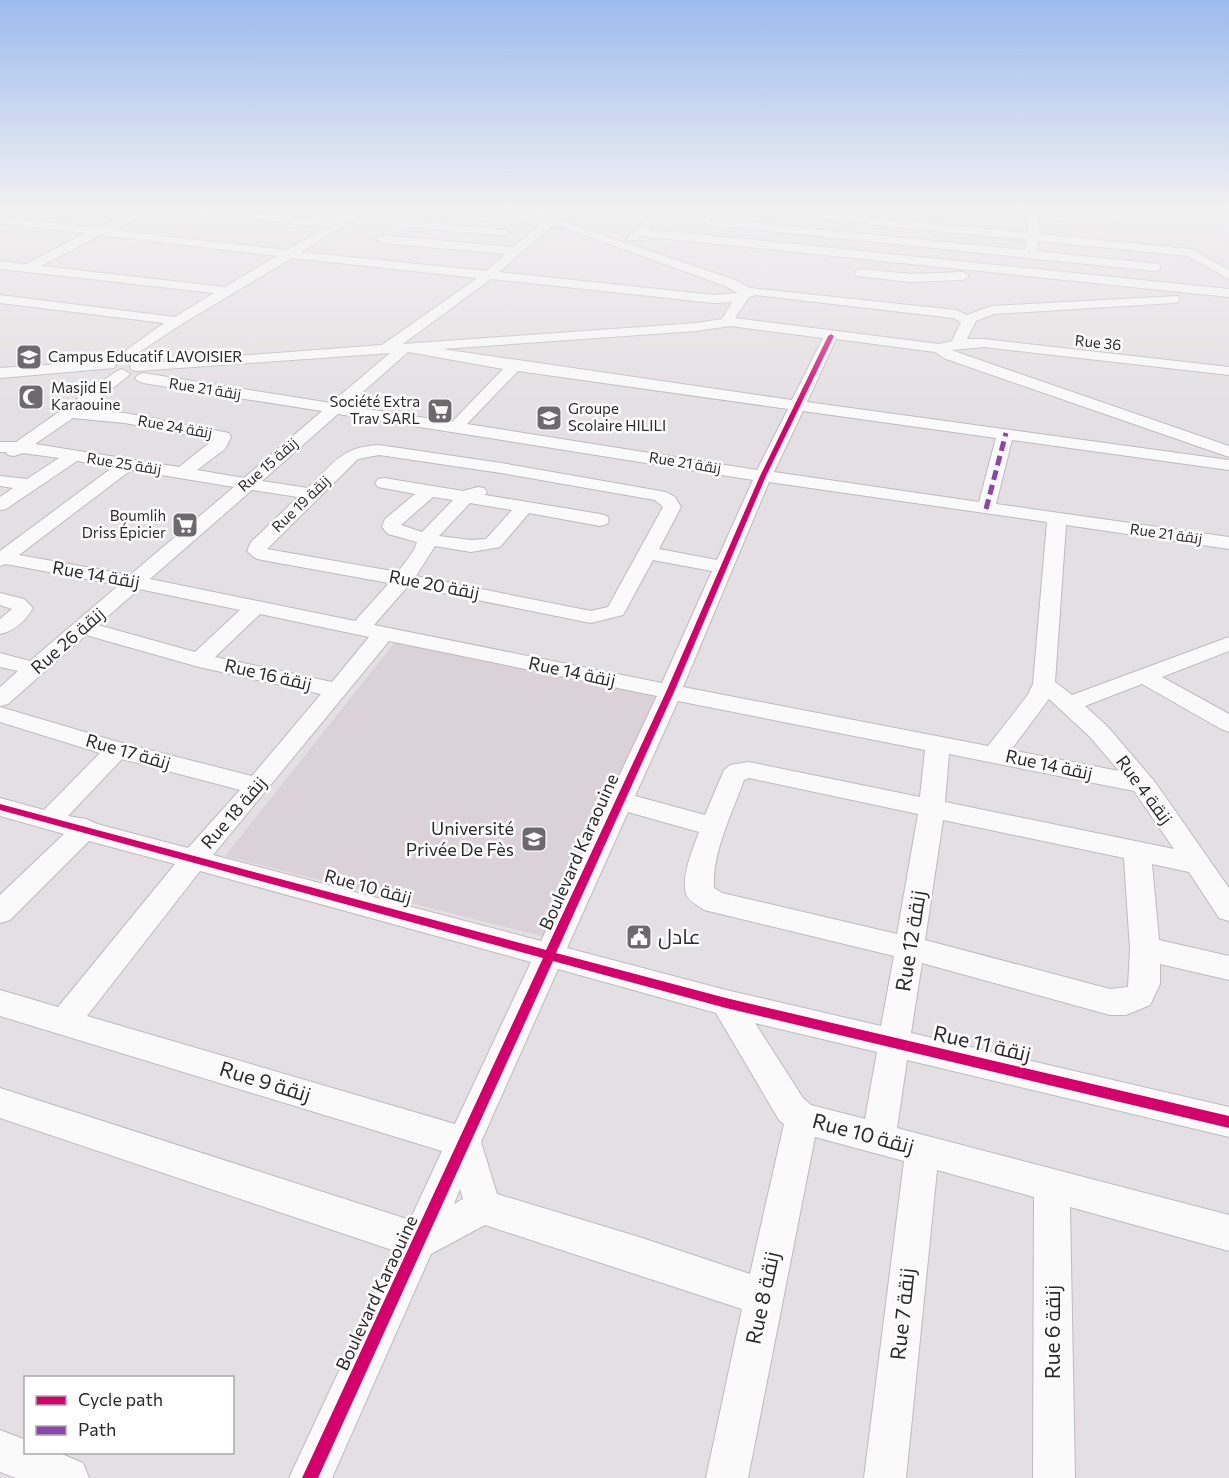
<svg xmlns="http://www.w3.org/2000/svg" width="1229" height="1478" font-family="Commissioner,Cairo,sans-serif">
<style>
.built{fill:#dbd1d9}
.lines{fill:none;stroke-linecap:round;stroke-linejoin:round}
.minor-casing{stroke:#bebbbd;stroke-width:2}
.minor{fill:#fbfafb;fill-rule:evenodd}
.quiet{stroke:#8e44ad;stroke-width:5;stroke-dasharray:10 5;stroke-linecap:butt}
.cycleway-casing{stroke:#fff;stroke-width:4}
.cycleway{fill:#d6006c;fill-rule:evenodd}
.labels{text-anchor:middle;stroke-width:5;stroke-linejoin:round;paint-order:stroke}
.far-street-label{font-size:15px;fill:#2d2a2c;stroke:#fff}
.far-poi-label{font-size:15px;fill:#2d2a2c;stroke:#fff;text-anchor:start}
.street-label{font-size:18px;fill:#2d2a2c;stroke:#fff}
.poi-label{font-size:18px;fill:#2d2a2c;stroke:#fff;text-anchor:end}
.near-poi-label{font-size:21px;fill:#2d2a2c;stroke:#fff;text-anchor:start}
.near-street-label{font-size:21px;fill:#2d2a2c;stroke:#fff}
</style>
<rect width="100%" height="100%" fill="#e3dfe2"/>
<path class="built" d="M 396,641 L 662,693 L 549,938 L 225,856 Z"/>
<g class="lines">
<g class="minor-casing">
<path id="minor" d="M 137,210 L 152,210 L 112,230 L 287,250 L 326,227 L 198,213 L 192,210 L 228,210 L 336,221 L 355,210 L 368,210 L 302,252 L 486,271 L 506,254 L 382,243 L 376,239 L 382,235 L 514,247 L 540,224 C 509,215 474,216 441,213 L 435,210 L 516,210 L 546,219 L 557,212 L 563,215 L 558,220 L 735,280 L 750,288 L 956,310 L 967,315 L 992,306 L 1178,296 L 1180,299 L 1178,302 L 1173,303 L 994,314 L 976,321 L 967,339 L 984,339 L 1229,367 L 1229,375 L 984,347 L 951,350 L 1229,446 L 1229,457 L 946,359 L 935,352 L 836,339 L 807,402 L 1229,460 L 1229,470 L 1012,440 L 996,504 L 1229,537 L 1229,549 L 1066,525 L 1055,682 L 1072,695 L 1229,637 L 1229,651 L 1162,677 L 1229,714 L 1229,732 L 1221,729 L 1142,684 L 1085,706 L 1107,726 L 1155,782 L 1229,888 L 1229,921 L 1219,918 L 1189,872 L 1152,864 L 1159,940 L 1229,956 L 1229,980 L 1160,964 L 1160,984 L 1150,1005 L 1126,1015 L 1110,1015 L 922,963 L 911,1033 L 1229,1107 L 1229,1137 L 907,1060 L 897,1128 L 1229,1215 L 1229,1251 L 1070,1207 L 1075,1478 L 1033,1478 L 1034,1197 L 937,1170 L 906,1478 L 864,1478 L 904,1161 L 815,1137 L 748,1478 L 706,1478 L 742,1309 L 485,1225 L 431,1254 L 332,1478 L 289,1478 L 395,1251 L 0,1118 L 0,1088 L 410,1220 L 442,1151 L 0,1016 L 0,990 L 58,1007 L 175,864 L 89,841 L 10,920 L 0,923 L 0,895 L 64,834 L 0,816 L 0,798 L 44,810 L 100,753 L 0,722 L 0,707 L 122,743 L 252,776 L 321,694 L 199,667 L 86,635 L 8,704 L 0,706 L 0,687 L 18,671 L 0,667 L 0,653 L 30,661 L 119,585 L 6,564 L 0,566 L 0,551 L 113,467 L 77,461 L 6,509 L 0,510 L 0,497 L 13,488 L 0,486 L 0,476 L 27,479 L 59,458 L 23,453 L 14,456 L 8,455 L 6,452 L 0,452 L 0,442 L 16,442 L 117,371 L 122,369 L 130,374 L 127,377 L 85,410 L 125,413 L 229,433 L 231,437 L 225,449 L 197,470 L 244,478 L 322,411 L 143,383 L 138,381 L 135,378 L 138,375 L 143,373 L 331,403 L 390,353 L 137,371 L 132,370 L 130,367 L 132,364 L 382,345 L 477,278 L 292,258 L 182,324 L 130,358 L 125,357 L 123,354 L 125,351 L 164,323 L 0,303 L 0,295 L 175,317 L 214,293 L 0,269 L 0,261 L 26,264 L 85,233 L 0,223 L 0,217 L 97,228 ZM 551,227 L 562,227 L 725,286 L 738,293 L 714,295 L 499,272 ZM 100,235 L 277,256 L 225,287 L 41,266 ZM 491,279 L 714,303 L 732,302 L 722,319 L 696,323 L 403,344 ZM 755,295 L 953,318 L 961,322 L 952,341 L 939,344 L 735,318 L 749,297 ZM 730,326 L 823,338 L 792,400 L 442,349 L 696,331 ZM 408,352 L 414,353 L 503,369 L 452,422 L 347,406 ZM 518,371 L 788,409 L 757,470 L 467,424 ZM 803,411 L 996,438 L 979,502 L 774,472 ZM 338,414 L 753,480 L 717,560 L 659,549 L 681,507 L 675,497 L 666,492 L 501,463 L 379,445 C 341,447 334,463 308,488 L 262,481 ZM 73,418 L 125,423 L 213,440 L 179,467 L 35,444 ZM 379,455 L 501,473 L 655,500 L 663,507 L 608,607 L 591,611 L 416,576 L 435,546 L 471,552 L 500,547 L 529,513 L 600,526 L 607,524 L 609,520 L 607,516 L 600,514 L 485,495 L 487,492 L 484,488 L 478,487 L 463,491 L 384,478 L 378,479 L 375,483 L 378,487 L 415,494 L 385,519 L 382,527 L 388,534 L 417,542 L 414,550 L 398,572 L 267,549 L 358,459 ZM 131,470 L 234,487 L 130,575 L 19,555 ZM 769,482 L 1047,522 L 1033,684 L 1027,696 L 988,746 L 683,687 ZM 252,490 L 298,497 L 251,542 L 247,551 L 255,558 L 262,560 L 389,583 L 355,621 L 150,579 ZM 433,497 L 453,500 L 422,532 L 401,525 ZM 470,503 L 512,510 L 486,539 L 471,540 L 439,536 ZM 653,560 L 712,571 L 662,683 L 374,625 L 408,586 L 591,623 L 623,615 ZM 139,589 L 240,610 L 195,652 L 98,625 ZM 260,614 L 369,637 L 332,682 L 215,657 ZM 389,641 L 657,696 L 541,941 L 213,855 ZM 1049,699 L 1090,737 L 1119,771 L 1011,750 ZM 678,701 L 925,750 L 920,797 L 749,762 L 730,765 L 724,770 L 705,815 L 635,796 ZM 949,754 L 1134,791 L 1174,849 L 945,802 ZM 122,759 L 240,790 L 188,848 L 97,824 L 86,819 L 68,816 ZM 749,778 L 918,814 L 897,934 L 722,893 L 714,888 C 712,852 732,814 744,780 ZM 628,812 L 699,832 C 693,849 681,876 686,894 C 689,902 698,905 704,910 L 894,956 L 881,1026 L 726,990 L 567,948 ZM 943,820 L 1124,858 L 1130,949 L 1128,987 L 1110,989 L 925,940 ZM 200,871 L 531,962 L 455,1124 L 87,1016 ZM 558,969 L 716,1013 L 779,1120 L 784,1124 L 750,1274 L 639,1237 L 497,1194 L 481,1142 ZM 755,1023 L 877,1052 L 865,1119 L 811,1105 L 803,1098 ZM 460,1189 L 463,1199 L 454,1204 Z
M 656,210 L 668,210 L 648,229 L 1229,289 L 1229,297 L 641,236 L 636,240 L 628,240 L 628,236 Z
M 710,210 L 722,210 L 714,219 L 1025,250 L 1027,240 L 760,213 L 754,210 L 792,210 L 1028,233 L 1027,210 L 1064,210 L 1123,216 L 1129,219 L 1127,221 L 1039,214 L 1040,234 L 1191,249 L 1229,270 L 1229,279 L 1188,256 L 1039,241 L 1036,251 L 1159,264 L 1161,267 L 1159,270 L 1155,271 L 710,225 L 706,224 L 702,219 Z
M 405,221 L 505,230 L 511,233 L 505,236 L 401,226 L 399,224 Z
M 861,269 L 910,274 L 963,272 L 969,276 L 963,280 L 910,282 L 857,276 L 855,273 L 857,270 Z
M 109,361 L 114,362 L 116,365 L 114,368 L 0,378 L 0,368 Z
M 0,593 L 24,599 L 33,608 C 25,621 15,631 0,634 L 0,619 L 12,609 L 0,605 Z
M 0,1430 L 26,1440 L 26,1452 L 57,1452 L 83,1463 L 89,1478 L 16,1478 L 0,1472 Z"/>
</g>
<use href="#minor" class="minor"/>
<path class="quiet" d="M 986,509 L 1006,433"/>
<g class="cycleway-casing">
<path id="cycleway" d="M 831,334 L 834,336 L 766,476 L 674,692 L 556,953 L 726,998 L 1229,1116 L 1229,1128 L 726,1008 L 553,961 L 318,1478 L 302,1478 L 543,958 L 0,810 L 0,804 L 546,950 L 666,692 L 760,476 L 828,336 Z"/>
</g>
<use href="#cycleway" class="cycleway"/>
</g>
<linearGradient id="sky" x2="0" y2="1"><stop stop-color="#9dbbee"/><stop offset="0.5" stop-color="#f2f1f2"/><stop offset="1" stop-color="#f2f1f2" stop-opacity="0"/></linearGradient>
<rect width="1229" height="417" fill="url(#sky)"/>
<defs>
<g id="school-square" transform="scale(1.35)"><rect x="-9" y="-9" width="18" height="18" rx="4" fill="#6d696c" stroke="#fff"/><path d="M0-5L7-2L0 1L-7-2ZM-4 1L0 2.5L4 1V4Q0 6-4 4Z" fill="#fff"/></g>
<g id="mosque-square" transform="scale(1.35)"><rect x="-9" y="-9" width="18" height="18" rx="4" fill="#6d696c" stroke="#fff"/><path d="M3.5-4.9A6 6 0 1 0 3.5 4.9A5 5 0 1 1 3.5-4.9Z" fill="#fff"/></g>
<g id="supermarket-square" transform="scale(1.35)"><rect x="-9" y="-9" width="18" height="18" rx="4" fill="#6d696c" stroke="#fff"/><path d="M-6-5.5h2.5l.6 2H6L4.5 2H-2.5L-4.4-4H-6ZM-1.5 3.2a1.3 1.3 0 1 0 .1 0ZM3 3.2a1.3 1.3 0 1 0 .1 0Z" fill="#fff"/></g>
<g id="civic-square" transform="scale(1.35)"><rect x="-9" y="-9" width="18" height="18" rx="4" fill="#6d696c" stroke="#fff"/><path d="M-.6-6.5H3V-4.5H.6V-3L4-1V1h2V6H-6V1h2V-1L-.6-3ZM-1.2 2.5V6h2.4V2.5Z" fill="#fff"/></g>
</defs>
<g fill-rule="evenodd">
<use href="#school-square" x="29" y="357"/>
<use href="#mosque-square" x="31" y="397"/>
<use href="#supermarket-square" x="440" y="411"/>
<use href="#school-square" x="549" y="418"/>
<use href="#supermarket-square" x="185" y="525"/>
<use href="#school-square" x="534" y="839"/>
<use href="#civic-square" x="639" y="937"/>
</g>
<g class="labels">
<g class="far-street-label">
<text transform="translate(1098 343) rotate(6)" y="5">Rue 36</text>
<text transform="translate(205 389) rotate(9)" y="5">Rue 21 زنقة</text>
<text transform="translate(175 427) rotate(10)" y="5">Rue 24 زنقة</text>
<text transform="translate(685 463) rotate(9)" y="5">Rue 21 زنقة</text>
<text transform="translate(124 464) rotate(9)" y="5">Rue 25 زنقة</text>
<text transform="translate(268 465) rotate(-41)" y="5">Rue 15 زنقة</text>
<text transform="translate(301 504) rotate(-44)" y="5">Rue 19 زنقة</text>
<text transform="translate(1166 534) rotate(8)" y="5">Rue 21 زنقة</text>
</g>
<g class="far-poi-label">
<text x="48" y="362">Campus Educatif LAVOISIER</text>
<text x="51" y="393">Masjid El<tspan x="51" dy="17">Karaouine</tspan></text>
<text x="420" y="407" text-anchor="end">Société Extra<tspan x="420" dy="17">Trav SARL</tspan></text>
<text x="568" y="414">Groupe<tspan x="568" dy="17">Scolaire HILILI</tspan></text>
<text x="166" y="521" text-anchor="end">Boumlih<tspan x="166" dy="17">Driss Épicier</tspan></text>
</g>
<g class="street-label">
<text transform="translate(96 575) rotate(10)" y="6">Rue 14 زنقة</text>
<text transform="translate(434 585) rotate(11)" y="6">Rue 20 زنقة</text>
<text transform="translate(68 641) rotate(-41)" y="6">Rue 26 زنقة</text>
<text transform="translate(572 672) rotate(12)" y="6">Rue 14 زنقة</text>
<text transform="translate(268 675) rotate(13)" y="6">Rue 16 زنقة</text>
<text transform="translate(128 752) rotate(16)" y="6">Rue 17 زنقة</text>
<text transform="translate(1049 765) rotate(12)" y="6">Rue 14 زنقة</text>
<text transform="translate(1144 790) rotate(53)" y="6">Rue 4 زنقة</text>
<text transform="translate(234 813) rotate(-49)" y="6">Rue 18 زنقة</text>
<text transform="translate(579 852) rotate(-66)" y="6">Boulevard Karaouine</text>
<text transform="translate(368 887) rotate(15)" y="6">Rue 10 زنقة</text>
<text transform="translate(377 1293) rotate(-65)" y="6">Boulevard Karaouine</text>
</g>
<g class="poi-label">
<text x="514" y="835">Université<tspan x="514" dy="21">Privée De Fès</tspan></text>
</g>
<g class="near-poi-label">
<text x="658" y="944">عادل</text>
</g>
<g class="near-street-label">
<text transform="translate(911 941) rotate(-81)" y="7">Rue 12 زنقة</text>
<text transform="translate(982 1044) rotate(13)" y="7">Rue 11 زنقة</text>
<text transform="translate(265 1082) rotate(17)" y="7">Rue 9 زنقة</text>
<text transform="translate(863 1134) rotate(15)" y="7">Rue 10 زنقة</text>
<text transform="translate(763 1298) rotate(-78)" y="7">Rue 8 زنقة</text>
<text transform="translate(903 1314) rotate(-84)" y="7">Rue 7 زنقة</text>
<text transform="translate(1053 1332) rotate(-90)" y="7">Rue 6 زنقة</text>
</g>
</g>
<rect x="24" y="1376" width="210" height="78" fill="#ffffff" stroke="#abaaab" stroke-width="1.5"/>
<rect x="36" y="1396" width="30" height="9" fill="#d6006c" stroke="#abaaab" stroke-width="1.5"/>
<text x="78" y="1406" font-size="18" fill="#2d2a2c">Cycle path</text>
<rect x="36" y="1426" width="30" height="9" fill="#8e44ad" stroke="#abaaab" stroke-width="1.5"/>
<text x="78" y="1436" font-size="18" fill="#2d2a2c">Path</text>
</svg>
